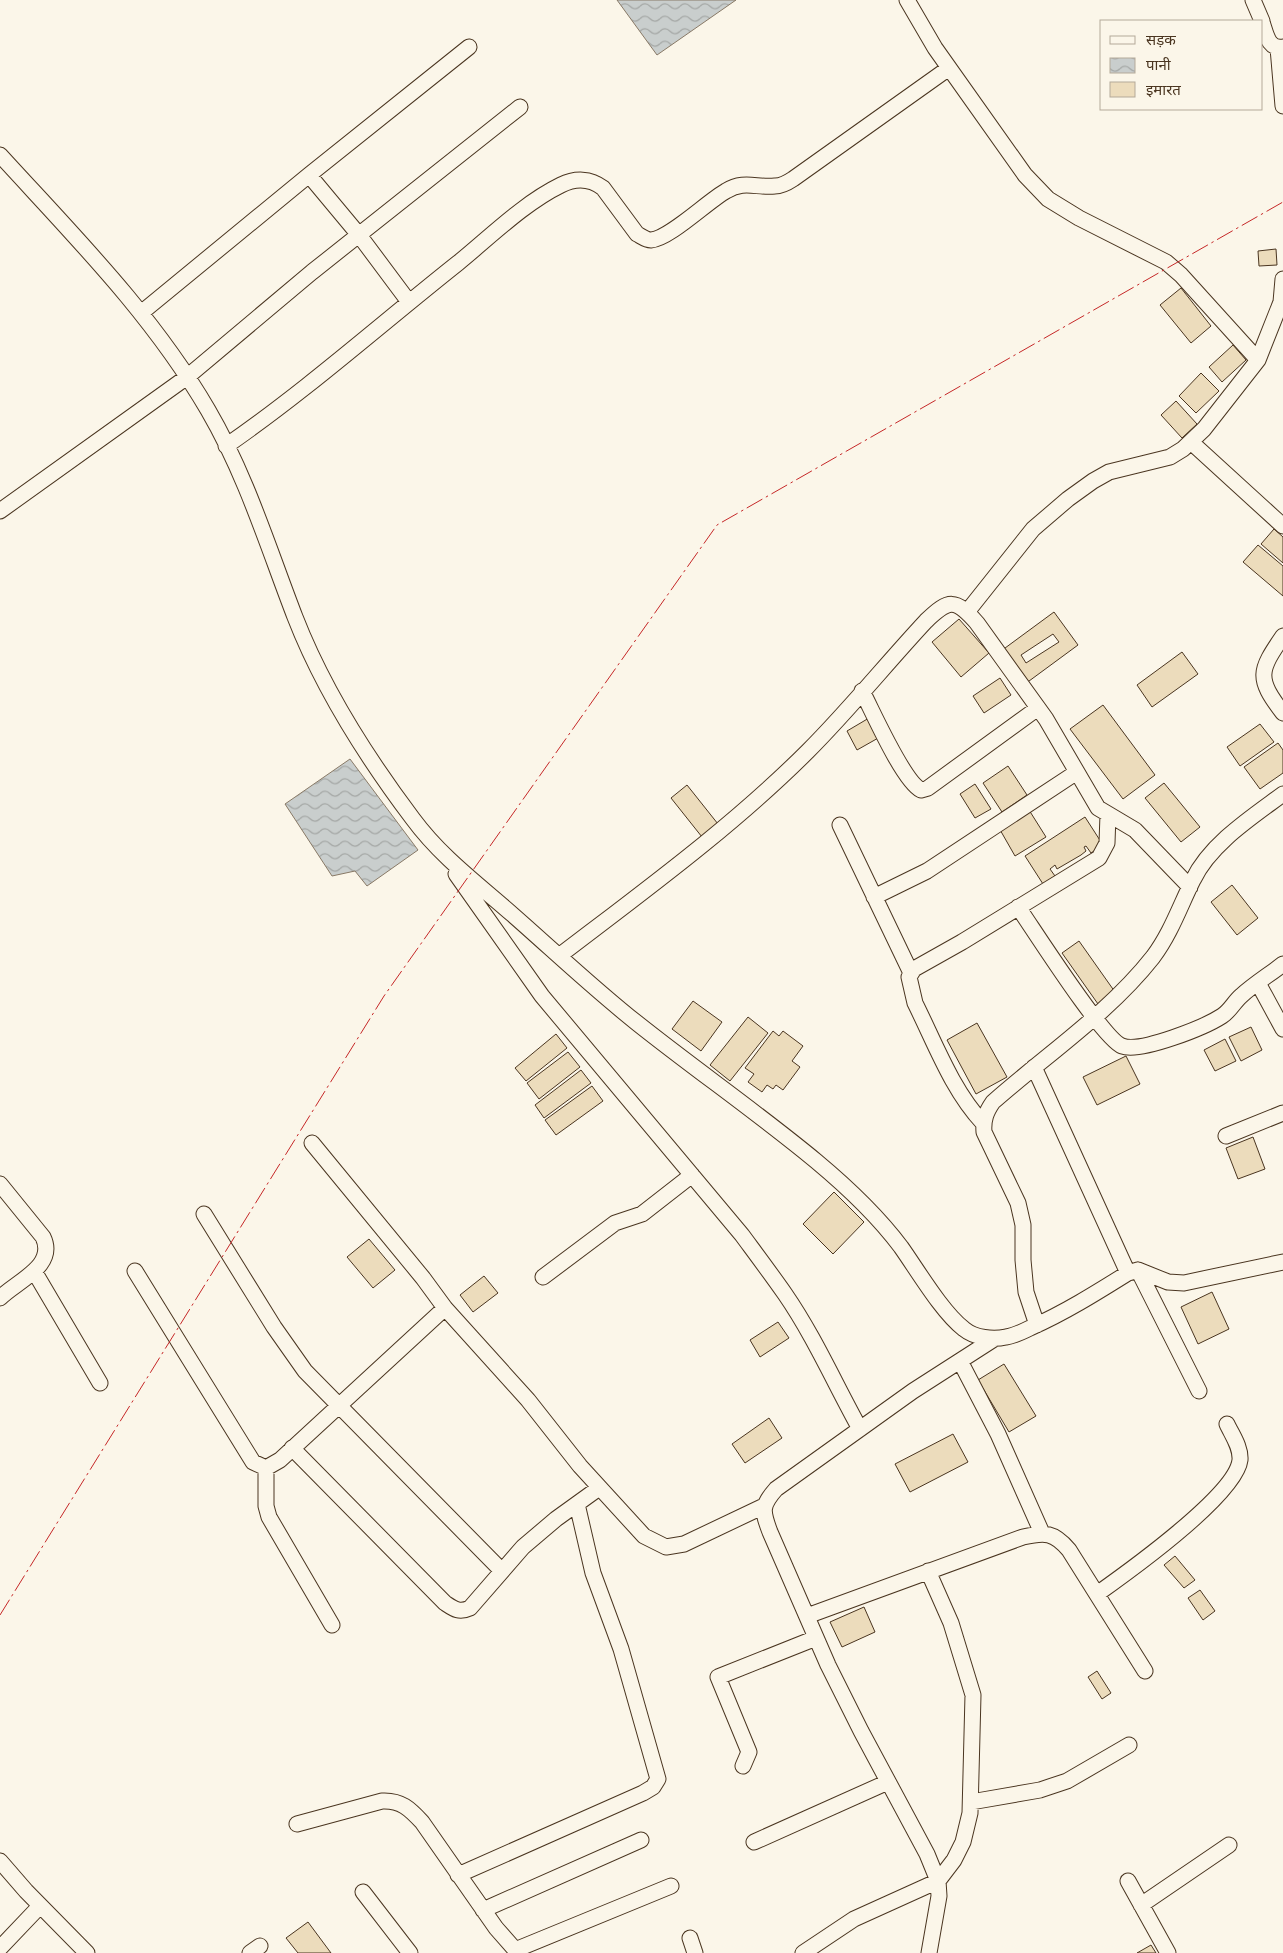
<svg xmlns="http://www.w3.org/2000/svg" width="1283" height="1953" font-family="Inter,'Noto Sans Devanagari',sans-serif">
<style>
.water{fill:url(#water-waves);stroke:#887966}
.building{fill:#ecdcbc;stroke:#4a3520;fill-rule:evenodd}
.lines{fill:none;stroke-linecap:round;stroke-linejoin:round}
.minor-casing{stroke:#4a3520;stroke-width:17}
.minor{stroke:#fbf6e9;stroke-width:15}
.power{stroke:#c62828;stroke-width:1;stroke-dasharray:18 4 2.5 4;stroke-linecap:butt}
</style>
<defs>
<pattern id="water-waves" width="16" height="10" patternUnits="userSpaceOnUse" patternTransform="scale(1.25)"><rect width="16" height="10" fill="#c9cecd"/><path d="M0 5q4-4 8 0t8 0" fill="none" stroke="#a5a8a6"/></pattern>
</defs>
<rect width="100%" height="100%" fill="#fbf6e9"/>
<path class="water" d="M 617,0 L 736,0 L 657,55 Z
M 350,759 L 418,850 L 367,886 L 355,871 L 332,876 L 285,804 Z"/>
<path class="building" d="M 1276,249 L 1277,265 L 1259,266 L 1258,251 Z
M 1181,288 L 1211,326 L 1191,343 L 1160,305 Z
M 1233,345 L 1246,360 L 1222,382 L 1209,367 Z
M 1201,373 L 1219,391 L 1196,413 L 1179,396 Z
M 1176,401 L 1197,424 L 1182,438 L 1161,415 Z
M 1274,529 L 1283,537 L 1283,563 L 1261,544 Z
M 1258,545 L 1283,566 L 1283,596 L 1243,562 Z
M 1054,612 L 1078,645 L 1025,684 L 1001,651 ZM 1053,634 L 1059,642 L 1026,663 L 1021,655 Z
M 959,619 L 989,653 L 961,677 L 932,642 Z
M 1182,652 L 1198,674 L 1152,707 L 1137,685 Z
M 1000,678 L 1011,695 L 984,713 L 973,696 Z
M 1103,705 L 1155,775 L 1123,799 L 1070,729 Z
M 869,718 L 880,737 L 857,750 L 847,731 Z
M 1260,724 L 1274,742 L 1240,766 L 1227,747 Z
M 1278,743 L 1283,750 L 1283,773 L 1260,789 L 1244,767 Z
M 1008,766 L 1027,795 L 1002,812 L 983,783 Z
M 1164,783 L 1200,827 L 1181,842 L 1145,798 Z
M 975,784 L 991,809 L 975,818 L 960,794 Z
M 687,785 L 718,824 L 702,837 L 671,798 Z
M 1029,810 L 1046,837 L 1015,856 L 999,828 Z
M 1085,817 L 1103,845 L 1091,853 L 1086,846 L 1084,847 L 1086,851 L 1081,855 L 1057,869 L 1055,865 L 1050,869 L 1055,876 L 1043,884 L 1025,856 Z
M 1232,885 L 1258,918 L 1237,935 L 1211,902 Z
M 1079,941 L 1115,992 L 1098,1004 L 1062,953 Z
M 693,1001 L 722,1022 L 701,1051 L 672,1029 Z
M 748,1017 L 768,1033 L 730,1081 L 710,1065 Z
M 977,1023 L 1007,1077 L 976,1094 L 947,1040 Z
M 1251,1027 L 1262,1050 L 1241,1061 L 1229,1037 Z
M 773,1031 L 779,1036 L 783,1031 L 803,1046 L 792,1061 L 800,1067 L 783,1090 L 776,1085 L 773,1089 L 767,1085 L 762,1092 L 748,1082 L 754,1074 L 745,1068 Z
M 556,1034 L 567,1048 L 526,1081 L 515,1068 Z
M 1225,1039 L 1236,1061 L 1215,1071 L 1204,1050 Z
M 568,1052 L 580,1067 L 539,1099 L 527,1083 Z
M 1126,1056 L 1140,1084 L 1097,1105 L 1083,1077 Z
M 581,1070 L 591,1083 L 544,1118 L 535,1105 Z
M 592,1086 L 603,1101 L 556,1135 L 545,1120 Z
M 1253,1137 L 1265,1169 L 1238,1179 L 1226,1148 Z
M 834,1192 L 864,1222 L 833,1254 L 803,1224 Z
M 369,1239 L 395,1270 L 373,1288 L 347,1257 Z
M 484,1276 L 498,1293 L 473,1312 L 460,1295 Z
M 1212,1292 L 1229,1329 L 1198,1344 L 1181,1307 Z
M 778,1322 L 789,1338 L 760,1357 L 750,1340 Z
M 1004,1364 L 1036,1416 L 1009,1432 L 978,1380 Z
M 769,1418 L 782,1438 L 745,1463 L 732,1444 Z
M 953,1434 L 968,1462 L 910,1492 L 895,1464 Z
M 1175,1556 L 1195,1580 L 1184,1588 L 1164,1565 Z
M 1200,1590 L 1215,1611 L 1203,1620 L 1188,1598 Z
M 864,1607 L 875,1632 L 842,1647 L 830,1622 Z
M 1097,1671 L 1111,1693 L 1102,1699 L 1088,1677 Z
M 308,1922 L 331,1953 L 298,1953 L 286,1938 Z
M 1151,1945 L 1156,1953 L 1137,1953 Z"/>
<g class="lines">
<g class="minor-casing">
<path id="minor" d="M 907,0 L 935,48 L 1025,175 L 1048,199 L 1079,218 L 1166,262 L 1181,275 L 1258,360
M 1253,0 L 1262,21
M 1262,22 C 1266,33 1268,50 1283,47
M 1278,48 L 1283,106
M 0,155 C 74,236 152,314 208,410 C 246,475 268,547 295,617 C 323,689 367,758 413,819 C 441,857 478,884 513,915 C 554,951 594,989 637,1023 C 696,1070 758,1113 816,1161 C 846,1186 877,1215 901,1247 C 918,1271 942,1312 964,1329 C 975,1338 993,1340 1006,1337 C 1014,1336 1022,1332 1030,1328 C 1064,1313 1096,1293 1128,1273 L 1138,1270 L 1168,1282 L 1184,1283 L 1283,1262
M 309,175 L 359,235 L 409,302
M 141,313 L 309,175 L 469,47
M 1191,442 L 1283,526
M 226,446 C 307,390 381,324 458,263 C 490,237 524,203 561,185 C 575,178 590,178 603,188 L 637,234 C 641,236 646,240 651,240 C 669,239 708,201 726,191 C 744,180 756,188 775,186 C 782,186 787,183 793,179 L 949,68
M 0,511 L 187,377 L 312,272 L 520,107
M 967,612 L 1033,529 L 1068,499 L 1093,481 L 1109,472 L 1170,457 L 1183,449 L 1204,429 L 1258,360 L 1281,302 L 1283,279
M 1283,636 C 1259,671 1256,678 1283,713
M 862,691 C 873,712 903,781 921,790 L 928,788 L 1038,708
M 840,825 L 911,973
M 456,874 L 542,996 L 742,1235 C 756,1254 771,1274 785,1294 C 814,1336 835,1384 860,1429
M 874,897 L 927,871 L 1077,772
M 1018,907 C 1034,930 1103,1039 1122,1046 C 1141,1053 1205,1027 1222,1016 C 1230,1011 1234,1002 1241,996 C 1254,984 1269,975 1283,964
M 559,956 C 644,891 732,827 808,751 C 849,710 886,664 926,621 C 949,599 955,598 977,623 L 1046,719 L 1098,808 L 1135,830 L 1190,887
M 1258,983 L 1283,1029
M 1034,1067 L 1128,1273
M 983,1123 C 952,1090 935,1043 915,1003 L 909,977 L 914,969 L 962,942 L 1099,858 L 1107,843 L 1108,814
M 1226,1136 L 1283,1113
M 312,1143 L 423,1278 L 445,1308 L 528,1400 L 580,1466 L 644,1536 L 666,1547 L 684,1544 L 764,1506
M 0,1184 L 43,1237 C 57,1266 17,1281 0,1298
M 204,1214 L 274,1327 L 305,1371 L 502,1571
M 1138,1270 L 1199,1391
M 34,1271 L 100,1383
M 135,1271 L 253,1462 L 266,1468 L 280,1460 L 445,1308
M 543,1277 L 615,1223 L 642,1214 L 692,1175
M 1037,1325 L 1026,1292 L 1023,1260 L 1023,1225 L 1018,1203 L 984,1132 C 983,1120 986,1112 993,1102 C 1046,1055 1109,1013 1153,957 C 1171,933 1180,906 1193,880 C 1210,844 1252,817 1283,794
M 960,1361 L 998,1434 L 1042,1533
M 292,1448 L 445,1603 C 454,1609 459,1613 470,1608 L 523,1547 L 556,1519 L 599,1488
M 266,1468 L 266,1506 L 269,1517 L 332,1625
M 1097,1594 C 1128,1572 1236,1495 1240,1460 C 1241,1447 1232,1435 1227,1424
M 807,1616 L 1023,1537 C 1045,1532 1054,1532 1069,1550 L 1145,1671
M 743,1766 L 749,1752 L 718,1677 L 816,1638
M 971,1802 L 1040,1790 L 1067,1781 L 1129,1745
M 297,1824 L 382,1801 C 401,1800 410,1809 422,1822 L 496,1928 L 518,1953
M 754,1842 L 888,1782
M 0,1861 L 26,1891 L 87,1953
M 458,1875 L 643,1793 L 653,1787 L 658,1779 L 621,1649 L 593,1573 L 577,1504
M 1128,1881 L 1168,1953
M 363,1892 L 410,1953
M 1141,1905 L 1229,1845
M 483,1910 L 641,1840
M 690,1938 L 695,1953
M 0,1948 L 40,1906
M 515,1950 L 671,1886
M 250,1953 L 260,1946
M 803,1953 L 854,1919 L 938,1881 L 954,1860 L 963,1842 L 970,1813 L 973,1695 L 951,1623 L 928,1571
M 929,1953 L 939,1896 L 938,1881 L 927,1854 L 861,1731 L 828,1665 L 770,1532 C 762,1511 761,1506 776,1489 L 913,1391 L 994,1339"/>
</g>
<use href="#minor" class="minor"/>
<path class="power" d="M 0,1615 L 384,996 L 717,525 L 1283,202"/>
</g>
<rect x="1100" y="20" width="162" height="90" fill="#fbf6e9" stroke="#b4a999"/>
<rect x="1110" y="36" width="25" height="8" fill="#fbf6e9" stroke="#b4a999"/>
<text x="1146" y="45" font-size="15" fill="#4a3520">सड़क</text>
<rect x="1110" y="58" width="25" height="15" fill="url(#water-waves)" stroke="#b4a999"/>
<text x="1146" y="70" font-size="15" fill="#4a3520">पानी</text>
<rect x="1110" y="82" width="25" height="15" fill="#ecdcbc" stroke="#b4a999"/>
<text x="1146" y="95" font-size="15" fill="#4a3520">इमारत</text>
</svg>
